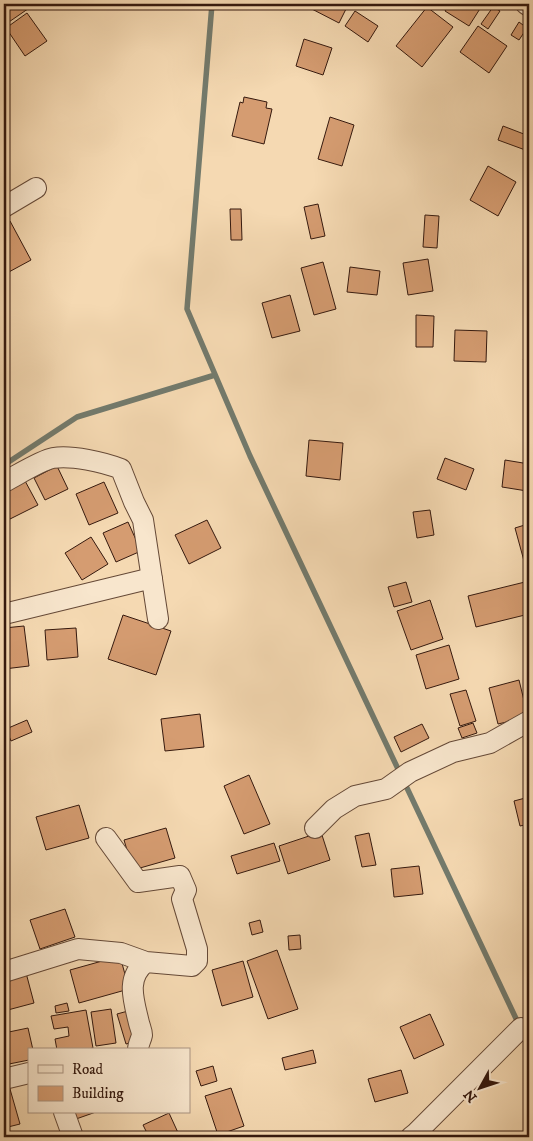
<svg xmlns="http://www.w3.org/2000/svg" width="533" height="1141" font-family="'IM FELL DW Pica',serif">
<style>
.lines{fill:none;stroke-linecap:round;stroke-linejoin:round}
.stream{stroke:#737a6c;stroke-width:5.5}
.building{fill:#d59c71;stroke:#35190e}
.minor-casing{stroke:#654937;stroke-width:22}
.minor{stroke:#f8e6cd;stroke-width:20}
</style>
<rect width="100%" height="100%" fill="#f5d9b2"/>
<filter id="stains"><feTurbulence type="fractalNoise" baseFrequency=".004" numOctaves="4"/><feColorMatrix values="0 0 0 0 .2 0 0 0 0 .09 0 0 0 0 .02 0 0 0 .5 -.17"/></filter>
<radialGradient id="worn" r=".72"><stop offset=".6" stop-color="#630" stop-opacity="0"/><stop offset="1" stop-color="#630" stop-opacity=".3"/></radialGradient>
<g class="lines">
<path class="stream" d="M 212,4 L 187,309 L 250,456 L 529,1046
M 4,465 L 77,417 L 215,375"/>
</g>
<path class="building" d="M 4,4 L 35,4 L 6,24 L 4,20 Z
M 310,4 L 336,4 L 346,9 L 339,23 L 308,7 Z
M 449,4 L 483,4 L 469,26 L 445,11 Z
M 427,7 L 453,27 L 422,67 L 396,46 Z
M 493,7 L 500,11 L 488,29 L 481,24 Z
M 355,11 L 378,26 L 368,42 L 345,26 Z
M 27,13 L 47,41 L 25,56 L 6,28 Z
M 519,22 L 527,28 L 519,40 L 511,35 Z
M 478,26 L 507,46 L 489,73 L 460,52 Z
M 304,39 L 332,48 L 323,75 L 296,66 Z
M 244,97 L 267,102 L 266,108 L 272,109 L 264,144 L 232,136 L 240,102 L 243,103 Z
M 330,117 L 354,125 L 342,166 L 318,159 Z
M 503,126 L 529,136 L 528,151 L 498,140 Z
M 488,166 L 516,182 L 498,216 L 470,200 Z
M 529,173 L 529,184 L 524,182 Z
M 318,204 L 325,236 L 311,239 L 304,207 Z
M 230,209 L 241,209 L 242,240 L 231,240 Z
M 425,215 L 439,216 L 437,248 L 423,247 Z
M 10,221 L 31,260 L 7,273 L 4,268 L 4,241 L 5,240 L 4,237 L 4,224 Z
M 428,259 L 433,291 L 408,295 L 403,263 Z
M 323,262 L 336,309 L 314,315 L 301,268 Z
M 350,267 L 380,271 L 377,295 L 347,292 Z
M 290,295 L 300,331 L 272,338 L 262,303 Z
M 416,315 L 434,316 L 433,347 L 416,347 Z
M 455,330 L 487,331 L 486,362 L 454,361 Z
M 529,354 L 529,366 L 523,359 Z
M 309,440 L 343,443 L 340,480 L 306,476 Z
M 445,458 L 474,469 L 466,490 L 437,479 Z
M 505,460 L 529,464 L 527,491 L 502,487 Z
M 57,466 L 68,489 L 45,500 L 34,478 Z
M 24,479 L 38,505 L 4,522 L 4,489 Z
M 104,482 L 118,513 L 89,525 L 76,494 Z
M 430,510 L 434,535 L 417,538 L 413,512 Z
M 207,520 L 221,548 L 189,564 L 175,535 Z
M 128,522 L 141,551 L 116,562 L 103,533 Z
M 528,524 L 529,530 L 529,559 L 524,561 L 515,528 Z
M 91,537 L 108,564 L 82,580 L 65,553 Z
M 529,581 L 529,614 L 476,627 L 468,596 Z
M 406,582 L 412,602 L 394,607 L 388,587 Z
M 430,600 L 443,639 L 411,650 L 397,611 Z
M 123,615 L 171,631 L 156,675 L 108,659 Z
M 24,626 L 29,666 L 4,669 L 4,628 Z
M 76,628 L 78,657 L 47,660 L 45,630 Z
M 449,645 L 459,679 L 426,689 L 416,655 Z
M 519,680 L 528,717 L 498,724 L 489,688 Z
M 466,690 L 476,721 L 460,726 L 450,694 Z
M 200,714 L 204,747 L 165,751 L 161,719 Z
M 27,720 L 32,732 L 11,741 L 6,729 Z
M 473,723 L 477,733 L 462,738 L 458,728 Z
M 422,724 L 429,738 L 401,752 L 394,737 Z
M 249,775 L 270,824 L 244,834 L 224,786 Z
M 529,797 L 529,824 L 520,826 L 514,801 Z
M 79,805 L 89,838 L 46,850 L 36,817 Z
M 166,828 L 175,858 L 133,870 L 124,840 Z
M 321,832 L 330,860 L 288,874 L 279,846 Z
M 369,833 L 376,865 L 362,867 L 355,836 Z
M 274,843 L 280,861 L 237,874 L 231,856 Z
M 419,866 L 423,894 L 394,897 L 391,869 Z
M 529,892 L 529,904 L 525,894 Z
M 65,909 L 75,937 L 40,949 L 30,920 Z
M 260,920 L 263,932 L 252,935 L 249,923 Z
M 300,935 L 301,949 L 289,950 L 288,936 Z
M 277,950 L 298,1009 L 268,1019 L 247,961 Z
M 120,956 L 129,989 L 79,1003 L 70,970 Z
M 243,961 L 253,997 L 222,1006 L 212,970 Z
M 25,969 L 34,1003 L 4,1011 L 4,975 Z
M 67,1003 L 69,1011 L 56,1013 L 55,1006 Z
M 111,1009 L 116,1043 L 96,1046 L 91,1012 Z
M 86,1010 L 93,1048 L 83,1050 L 57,1050 L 55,1039 L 69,1036 L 68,1027 L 54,1029 L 51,1016 Z
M 128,1011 L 137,1041 L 126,1044 L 117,1014 Z
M 430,1014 L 444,1045 L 414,1059 L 400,1027 Z
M 28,1028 L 33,1050 L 29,1050 L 29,1060 L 9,1064 L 4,1033 Z
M 313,1050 L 316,1063 L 285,1070 L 282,1058 Z
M 213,1066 L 217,1081 L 201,1086 L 196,1071 Z
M 401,1070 L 408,1093 L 375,1102 L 368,1079 Z
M 231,1088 L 244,1126 L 218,1135 L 205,1096 Z
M 10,1089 L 20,1124 L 4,1128 L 4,1091 Z
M 74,1112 L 96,1112 L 76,1119 Z
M 169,1113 L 180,1137 L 149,1137 L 143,1125 Z
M 7,1130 L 9,1136 L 4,1137 L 4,1131 Z"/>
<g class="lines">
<g class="minor-casing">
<path id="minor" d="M 526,4 L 529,6
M 4,207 L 36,188
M 4,482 C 16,476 41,460 53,458 C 72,455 103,462 121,469 L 134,502 L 143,520 L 158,619
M 4,614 L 152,578
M 315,828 L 334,809 L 355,796 L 386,789 L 410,772 L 453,752 L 490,743 L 529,721
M 4,972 L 78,949 L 121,953 L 146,962 L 192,966 L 197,961 L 197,949 L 182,899 L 186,890 L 180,876 L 138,882 L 106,838
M 138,1050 C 138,1044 141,1040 142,1035 C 142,1031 140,1027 139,1023 C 134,1001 125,978 146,962
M 4,1079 L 29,1073
M 64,1112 L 73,1137
M 411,1137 L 416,1133 L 521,1028"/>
</g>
<use href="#minor" class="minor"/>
</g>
<rect width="533" height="1141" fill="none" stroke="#f5d9b2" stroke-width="20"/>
<rect x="5" y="5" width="523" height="1131" fill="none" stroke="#35190e" stroke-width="2.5"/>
<rect x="10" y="10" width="513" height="1121" fill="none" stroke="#35190e"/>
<rect x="28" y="1048" width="162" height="65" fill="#f8e6cd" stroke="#aa9481"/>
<rect x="38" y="1065" width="25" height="8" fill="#f8e6cd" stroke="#aa9481"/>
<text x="72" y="1074" font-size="15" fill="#35190e">Road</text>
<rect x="38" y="1086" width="25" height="15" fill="#d59c71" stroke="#aa9481"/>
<text x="72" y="1098" font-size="15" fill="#35190e">Building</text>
<g transform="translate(480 1088) rotate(230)" stroke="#f8e6cd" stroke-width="4" paint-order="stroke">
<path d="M0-4L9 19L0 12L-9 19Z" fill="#35190e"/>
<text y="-8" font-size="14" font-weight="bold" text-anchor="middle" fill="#35190e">N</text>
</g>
<rect width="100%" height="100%" filter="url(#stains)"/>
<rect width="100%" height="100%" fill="url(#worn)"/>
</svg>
